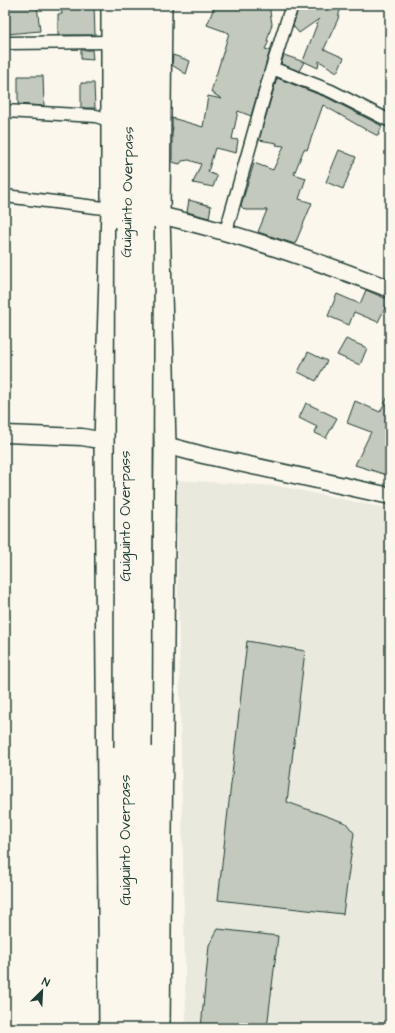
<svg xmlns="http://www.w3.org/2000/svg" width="395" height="1033" font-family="'Architects Daughter',sans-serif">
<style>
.built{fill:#eae9de}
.building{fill:#c4c9be;stroke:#1f3d34}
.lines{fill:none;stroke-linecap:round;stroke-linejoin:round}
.street-casing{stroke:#1f3d34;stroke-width:15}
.secondary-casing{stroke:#1f3d34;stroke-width:19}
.highway-casing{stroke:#1f3d34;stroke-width:24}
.street{stroke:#fbf7ec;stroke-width:12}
.secondary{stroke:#fbf7ec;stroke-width:16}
.highway{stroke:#fbf7ec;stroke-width:21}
.highway-bridge-casing{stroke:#1f3d34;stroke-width:24;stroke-linecap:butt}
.highway-bridge{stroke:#fbf7ec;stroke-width:21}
.labels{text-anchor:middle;stroke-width:3;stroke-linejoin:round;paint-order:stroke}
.street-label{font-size:15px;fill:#1f3d34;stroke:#fbf7ec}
</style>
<rect width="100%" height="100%" fill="#fbf7ec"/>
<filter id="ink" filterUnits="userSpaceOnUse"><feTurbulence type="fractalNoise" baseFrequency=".025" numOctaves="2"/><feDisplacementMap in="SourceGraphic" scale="8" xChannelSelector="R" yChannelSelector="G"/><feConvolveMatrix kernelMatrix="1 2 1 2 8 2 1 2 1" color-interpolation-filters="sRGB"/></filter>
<g filter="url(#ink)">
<path class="built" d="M 176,480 L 279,486 L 390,509 L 390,1016 L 367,1028 L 186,1028 Z"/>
<path class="building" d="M 5,5 L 37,5 L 40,31 L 7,34 Z
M 61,5 L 94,5 L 95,35 L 58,35 L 58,14 L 62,14 Z
M 215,5 L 269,5 L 272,24 L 267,41 L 269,41 L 265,49 L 270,50 L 251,116 L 238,111 L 232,139 L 238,140 L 236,153 L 215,148 L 208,172 L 217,176 L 213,187 L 193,183 L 201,164 L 189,160 L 182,161 L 180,164 L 172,162 L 172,134 L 173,127 L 172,127 L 172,118 L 203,127 L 208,96 L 222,99 L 211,92 L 229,33 L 207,25 Z
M 299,5 L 312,5 L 323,8 L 324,5 L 341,5 L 338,19 L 324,49 L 344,58 L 337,72 L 319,61 L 318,68 L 303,61 L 319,19 L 299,33 L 293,26 Z
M 81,50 L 92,50 L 93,60 L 81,59 Z
M 173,55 L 190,61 L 186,74 L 172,65 Z
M 284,55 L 304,62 L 299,71 L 281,64 Z
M 18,76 L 43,76 L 44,106 L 18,104 Z
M 277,78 L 328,98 L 382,126 L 378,136 L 361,127 L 323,105 L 307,150 L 304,149 L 294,174 L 306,178 L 299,199 L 312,203 L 295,244 L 258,232 L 267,210 L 245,210 L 241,206 L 254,163 L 273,170 L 284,146 L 276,145 L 277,143 L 259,140 Z
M 81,83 L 94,83 L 95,108 L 81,108 Z
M 339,150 L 356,157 L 343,189 L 326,182 Z
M 189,200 L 211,206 L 209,218 L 187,212 Z
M 366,290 L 389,300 L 378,322 L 354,312 L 349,325 L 328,316 L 337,294 L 360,304 Z
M 346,339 L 367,348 L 360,365 L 337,355 Z
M 308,352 L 327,361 L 316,381 L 298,372 Z
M 390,393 L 390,476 L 355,465 L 371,432 L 347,423 L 355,401 L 380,412 Z
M 306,403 L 337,418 L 326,438 L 315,433 L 317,427 L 299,418 Z
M 247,641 L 305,651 L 287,802 L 346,823 L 354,833 L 343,914 L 218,900 Z
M 218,929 L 278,936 L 267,1028 L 201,1028 L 209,945 Z"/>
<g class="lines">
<g class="street-casing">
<path id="street" d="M 5,43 L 111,42
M 272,68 L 331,91 L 390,121
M 5,111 L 96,116 L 111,121
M 5,196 L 112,209
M 226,231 L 272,68 L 292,5"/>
</g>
<g class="secondary-casing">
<path id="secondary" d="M 159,215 C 238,233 315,260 390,289
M 5,434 L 82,437 L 105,441
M 165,445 L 203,455 L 390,496"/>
</g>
<g class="highway-casing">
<path id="highway" d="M 126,227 L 129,14
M 143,227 L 144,5
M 125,747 L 125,1028
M 110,1028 L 105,441 L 112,209 L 112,5
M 139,1028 L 141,747
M 159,1028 L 165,445 L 159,215 L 161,5"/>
</g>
<use href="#street" class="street"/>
<use href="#secondary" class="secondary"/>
<use href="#highway" class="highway"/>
<g class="highway-bridge-casing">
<path id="highway-bridge" d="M 125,747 L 126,227
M 141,747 L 143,227"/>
</g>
<use href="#highway-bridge" class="highway-bridge"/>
</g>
</g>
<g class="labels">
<g class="street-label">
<text transform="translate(127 192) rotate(-89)" y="5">Guiguinto Overpass</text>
<text transform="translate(125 516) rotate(-90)" y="5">Guiguinto Overpass</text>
<text transform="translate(125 840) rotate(-90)" y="5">Guiguinto Overpass</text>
</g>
</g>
<rect width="395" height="1033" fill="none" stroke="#fbf7ec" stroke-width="20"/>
<rect x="10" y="10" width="375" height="1013" fill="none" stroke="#1f3d34" stroke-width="1.5" filter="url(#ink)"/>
<g transform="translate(42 991) rotate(24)" stroke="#fbf7ec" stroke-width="3" paint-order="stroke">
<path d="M0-3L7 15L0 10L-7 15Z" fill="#1f3d34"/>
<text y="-6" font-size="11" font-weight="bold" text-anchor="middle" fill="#1f3d34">N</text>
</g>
</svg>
